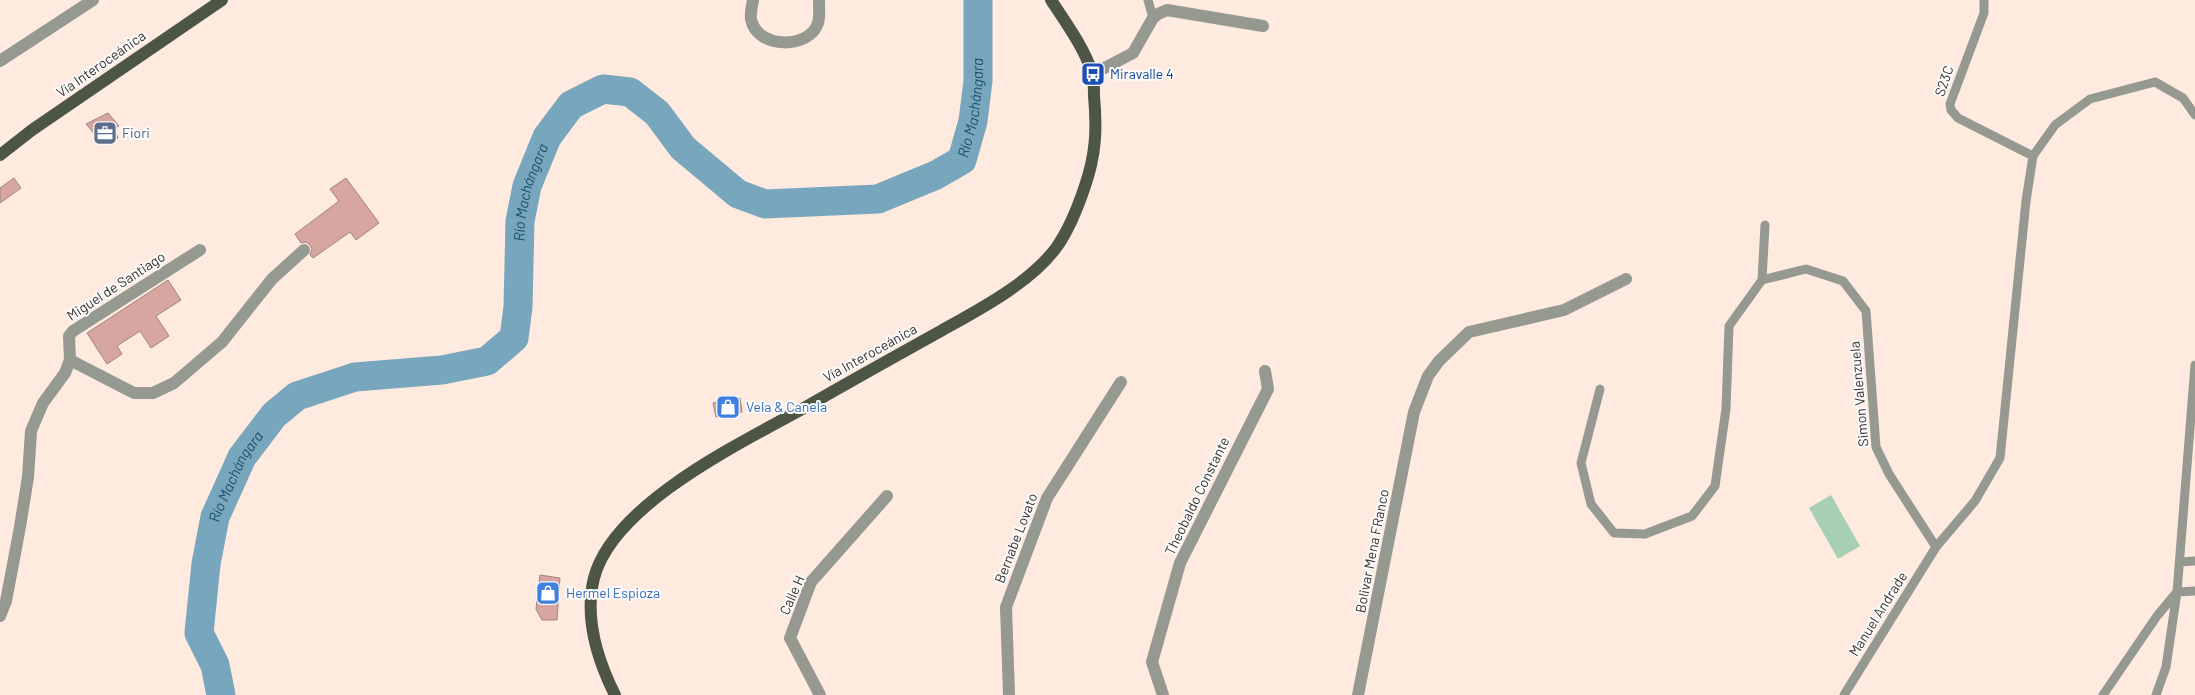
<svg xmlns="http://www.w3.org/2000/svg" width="2195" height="695" font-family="Barlow,sans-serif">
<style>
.green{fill:#a7d0b3}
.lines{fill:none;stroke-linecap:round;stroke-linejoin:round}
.river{stroke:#78a6bd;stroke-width:29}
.building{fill:#d7a6a0;stroke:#a08481}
.service{stroke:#95998f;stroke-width:9}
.minor{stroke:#95998f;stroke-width:12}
.tertiary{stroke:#95998f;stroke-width:12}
.primary{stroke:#4d5544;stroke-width:12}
.labels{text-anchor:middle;stroke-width:4;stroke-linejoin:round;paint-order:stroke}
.street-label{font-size:14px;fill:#3a312b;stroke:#fbfbfb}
.transit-label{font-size:14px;fill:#164399;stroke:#fbfbfb;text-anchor:start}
.service-label{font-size:14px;fill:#4e5e75;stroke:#fbfbfb;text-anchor:start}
.shop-label{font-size:14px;fill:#366cbe;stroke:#fbfbfb;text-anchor:start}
.water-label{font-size:15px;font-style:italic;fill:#18536b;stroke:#fbfbfb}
</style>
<rect width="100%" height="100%" fill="#feeade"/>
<path class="green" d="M 1831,495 L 1860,546 L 1838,559 L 1809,508 Z"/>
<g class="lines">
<path class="river" id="s1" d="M 221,695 L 215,665 L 199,633 L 206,564 L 215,517 L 242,457 L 274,415 L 297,396 L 355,377 L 442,370 L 487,361 L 514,338 L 518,307 L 520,221 L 527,186 L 547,137 L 571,105 L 603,89 L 630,92 L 657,113 L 683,148 L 738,194 L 765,204 L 878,199 L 936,175 L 962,160 L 973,121 L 978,81 L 978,0"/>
</g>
<path class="building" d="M 108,113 L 119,126 L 114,128 L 118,138 L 103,144 L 86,124 Z
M 14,178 L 21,188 L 0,203 L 0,188 Z
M 346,178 L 379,223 L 356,240 L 350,232 L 313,258 L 310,255 L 312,249 L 310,245 L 306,242 L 301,243 L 295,234 L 339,201 L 330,189 Z
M 168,280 L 181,300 L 156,316 L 169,336 L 151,348 L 140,331 L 117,346 L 122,354 L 107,364 L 87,333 Z
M 740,398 L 742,412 L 716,417 L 713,403 Z
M 540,575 L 560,578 L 557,620 L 542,620 L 536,609 Z"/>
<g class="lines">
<path class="service" d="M 1148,0 L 1153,18
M 1984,0 L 1984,13 L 1950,104 L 1951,110 L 1958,118 L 2033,156
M 1762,280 L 1765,225
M 1600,389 L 1581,463 L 1591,504 L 1614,533 L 1645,534 L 1692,516 L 1715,486 L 1726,409 L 1729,326 L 1762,280 L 1806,269 L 1843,281 L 1866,311 L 1876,447 L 1889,474 L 1936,547
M 2180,562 L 2195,561
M 1844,695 L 1936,547 L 1975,501 L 2000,458 L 2026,201 L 2033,156 L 2055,125 L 2090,99 L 2155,82 L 2183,98 L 2195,115
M 2103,695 L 2157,616 L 2177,592 L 2195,591
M 2156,695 L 2166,667 L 2177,592 L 2195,365"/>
<path class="minor" d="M 753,0 C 752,6 750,14 751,19 C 757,50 810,49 818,23 C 820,17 819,7 819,0
M 1093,74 L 1133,53 L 1153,18 L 1158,14 L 1167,10 L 1263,26
M 70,360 L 134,393 L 153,393 L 174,383 L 222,342 L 272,279 L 304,250
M 0,616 L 6,601 L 20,527 L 28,477 L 31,431 L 43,403 L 65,373 L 70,360 L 69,336 L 73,331 L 200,250
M 820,695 L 790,638 L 811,582 L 887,496
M 1009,695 L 1006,607 L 1047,498 L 1121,382
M 1163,695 L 1152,662 L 1180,563 L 1268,389 L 1265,371
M 1358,695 L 1414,412 L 1428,376 L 1439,361 L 1469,332 L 1564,310 L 1626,279"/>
<path class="tertiary" d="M 0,61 L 93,0"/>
<path class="primary" d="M 0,155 L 32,130 L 222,0
M 615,695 C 597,659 584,618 594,578 C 613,504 741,443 804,408 C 849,382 894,357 939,332 C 978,310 1029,284 1056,248 C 1069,230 1078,207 1085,186 C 1096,154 1097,129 1094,96 C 1094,88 1094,79 1092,72 C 1083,46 1066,23 1051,0"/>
</g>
<defs>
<g id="bus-square" transform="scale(1.25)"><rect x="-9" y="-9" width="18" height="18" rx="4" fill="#1a4fb4" stroke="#fbfbfb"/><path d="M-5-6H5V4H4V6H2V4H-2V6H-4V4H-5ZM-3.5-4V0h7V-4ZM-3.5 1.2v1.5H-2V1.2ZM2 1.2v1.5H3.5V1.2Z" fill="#fff"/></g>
<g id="office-square" transform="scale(1.25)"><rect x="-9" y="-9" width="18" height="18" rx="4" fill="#5c6f8a" stroke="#fbfbfb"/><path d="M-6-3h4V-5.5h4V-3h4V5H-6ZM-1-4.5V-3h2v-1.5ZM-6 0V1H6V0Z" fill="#fff"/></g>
<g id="shop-square" transform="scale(1.25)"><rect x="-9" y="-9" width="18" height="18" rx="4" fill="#3f7fe0" stroke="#fbfbfb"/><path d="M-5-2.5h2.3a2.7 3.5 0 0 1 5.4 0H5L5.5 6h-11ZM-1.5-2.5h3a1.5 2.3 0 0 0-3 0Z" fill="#fff"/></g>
</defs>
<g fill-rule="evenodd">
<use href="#bus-square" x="1093" y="74"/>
<use href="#office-square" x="105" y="133"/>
<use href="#shop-square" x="728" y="407"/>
<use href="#shop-square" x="548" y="593"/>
</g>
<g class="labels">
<g class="street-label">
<text transform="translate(101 64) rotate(-35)" y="5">Vía Interoceánica</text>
<text transform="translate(1944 81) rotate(-71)" y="5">S23C</text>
<text transform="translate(116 286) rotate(-33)" y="5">Miguel de Santiago</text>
<text transform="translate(870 353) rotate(-29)" y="5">Vía Interoceánica</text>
<text transform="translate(1859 394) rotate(-95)" y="5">Simon Valenzuela</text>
<text transform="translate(1197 496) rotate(-64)" y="5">Theobaldo Constante</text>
<text transform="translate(1016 538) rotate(-69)" y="5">Bernabe Lovato</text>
<text transform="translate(1372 551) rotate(-79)" y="5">Bolivar Mena FRanco</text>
<text transform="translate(792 595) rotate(-66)" y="5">Calle H</text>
<text transform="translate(1878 614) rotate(-58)" y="5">Manuel Andrade</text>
</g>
<g class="transit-label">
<text x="1110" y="79">Miravalle 4</text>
</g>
<g class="service-label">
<text x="122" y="138">Fiori</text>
</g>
<g class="shop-label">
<text x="746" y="412">Vela &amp; Canela</text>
<text x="566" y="598">Hermel Espioza</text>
</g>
<g class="water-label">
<text dy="5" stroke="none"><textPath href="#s1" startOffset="1308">Río Machángara</textPath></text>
<text dy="5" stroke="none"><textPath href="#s1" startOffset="709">Río Machángara</textPath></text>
<text dy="5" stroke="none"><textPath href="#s1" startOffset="229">Río Machángara</textPath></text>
</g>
</g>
</svg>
